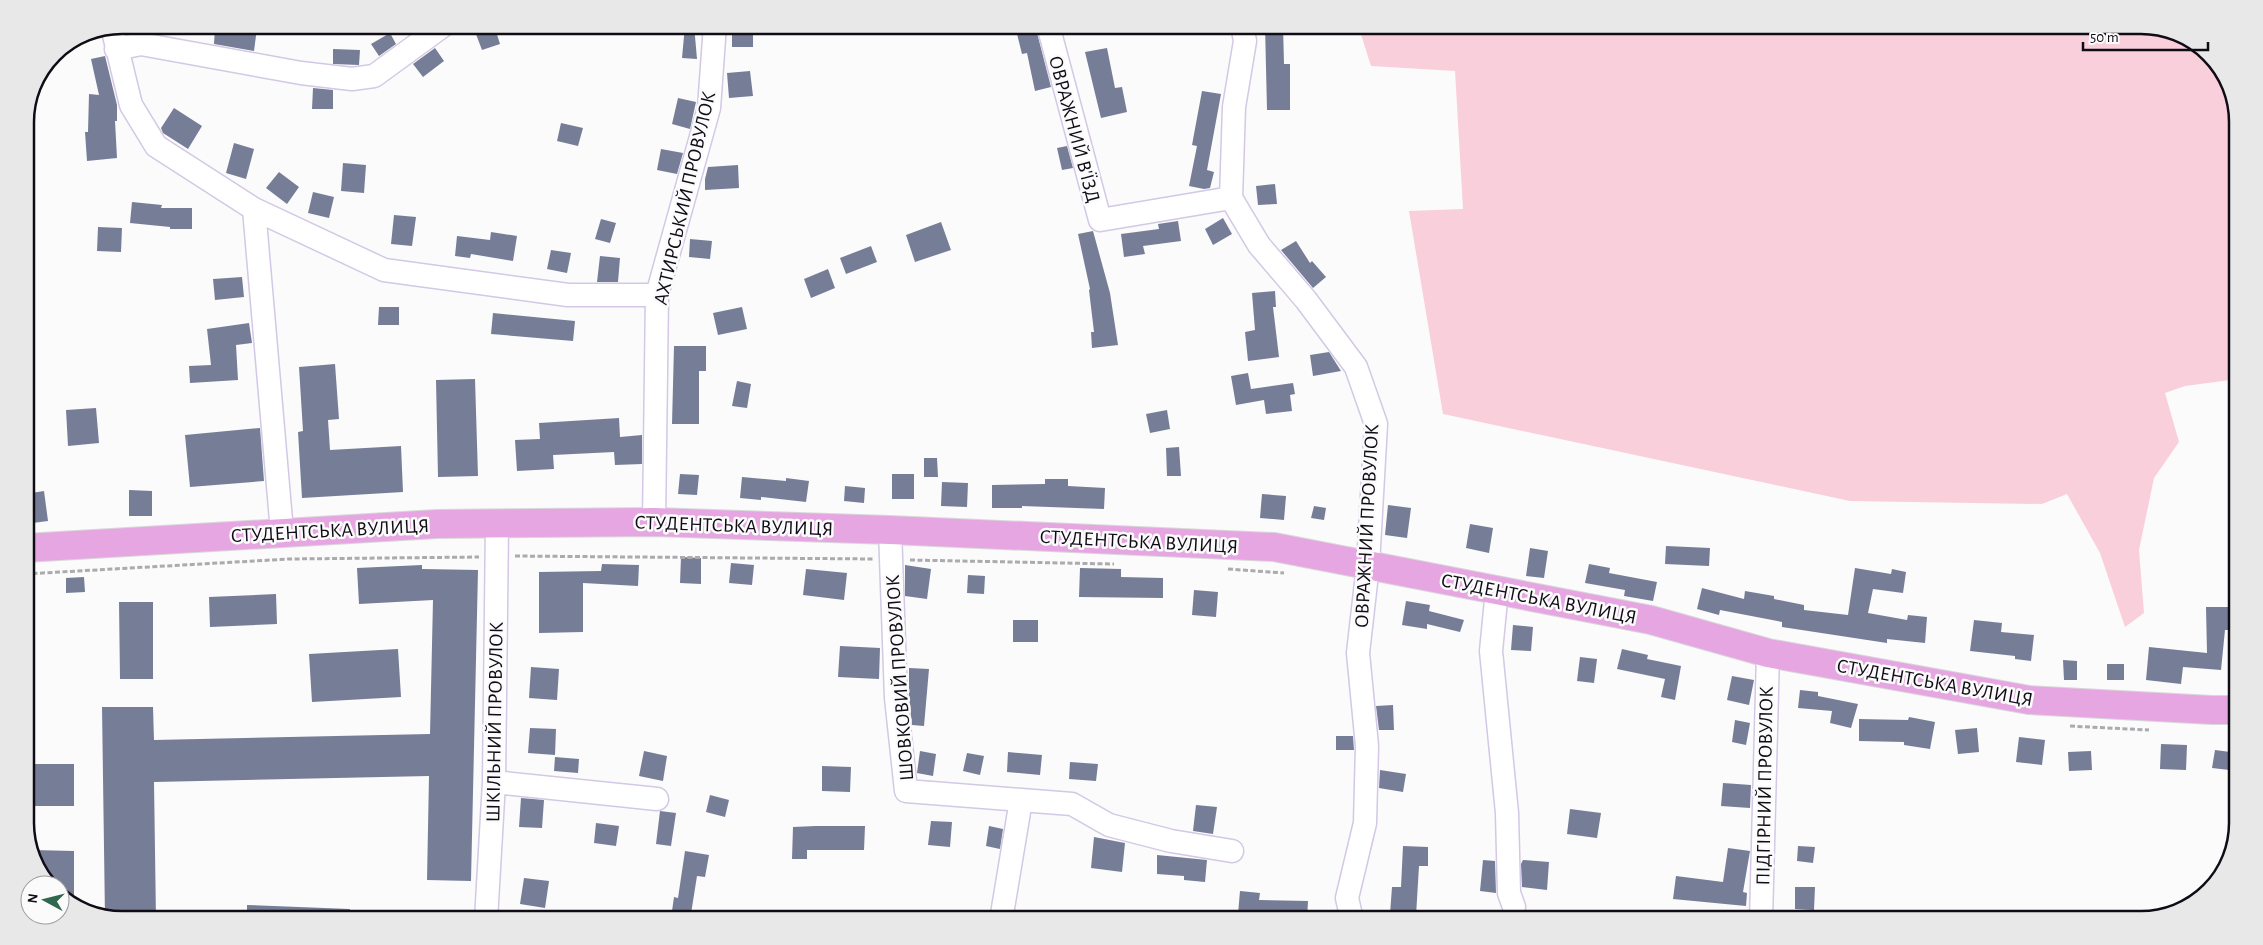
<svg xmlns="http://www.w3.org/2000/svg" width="2263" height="945" font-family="'Alegreya Sans',sans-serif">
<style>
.green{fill:#f9cfdb}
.building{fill:#767d97}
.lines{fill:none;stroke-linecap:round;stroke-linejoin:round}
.minor-casing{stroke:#d3c8e5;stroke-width:25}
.major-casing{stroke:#d9d8da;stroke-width:30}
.path{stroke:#abaaad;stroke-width:3;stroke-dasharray:5 2.5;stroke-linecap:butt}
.minor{stroke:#fff;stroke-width:22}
.major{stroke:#e6a6e2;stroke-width:28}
.labels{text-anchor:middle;stroke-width:5;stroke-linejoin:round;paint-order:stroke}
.street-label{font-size:20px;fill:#100c16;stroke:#fbfbfb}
.rim{fill:none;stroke:#100c16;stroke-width:2.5}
</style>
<rect width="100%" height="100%" fill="#fbfbfb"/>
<path class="green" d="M 1358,25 L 2141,25 L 2178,32 L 2222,68 L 2238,115 L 2238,379 L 2185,386 L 2165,393 L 2179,442 L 2154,478 L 2139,550 L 2144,613 L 2125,627 L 2100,553 L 2067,494 L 2042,504 L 1850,501 L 1443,414 L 1409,211 L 1463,209 L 1455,71 L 1371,66 Z"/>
<path class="building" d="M 484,25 L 494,25 L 500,44 L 482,50 L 474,29 Z
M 685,25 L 694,25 L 697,59 L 682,58 Z
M 1035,25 L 1051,87 L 1035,91 L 1027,53 L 1022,54 L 1016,30 Z
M 1265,25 L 1283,25 L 1284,64 L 1290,64 L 1290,110 L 1267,110 Z
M 215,27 L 257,28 L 254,51 L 214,44 Z
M 732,31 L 753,31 L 753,47 L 732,47 Z
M 390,33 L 396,44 L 379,56 L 371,44 Z
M 435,48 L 444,61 L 423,77 L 413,64 Z
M 1107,48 L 1115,88 L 1122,87 L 1127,112 L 1101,118 L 1085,52 Z
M 333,49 L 360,50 L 359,65 L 333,64 Z
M 105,56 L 117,105 L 117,121 L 115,121 L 117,158 L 87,161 L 85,132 L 88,132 L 89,94 L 99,95 L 91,59 Z
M 750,71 L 753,96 L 729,98 L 727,73 Z
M 313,88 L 333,90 L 333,109 L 312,109 Z
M 1202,91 L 1221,94 L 1207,170 L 1214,172 L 1210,188 L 1204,189 L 1189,186 L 1197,146 L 1192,145 Z
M 678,98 L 696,102 L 690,129 L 672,124 Z
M 174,108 L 202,126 L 188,149 L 163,133 L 161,128 Z
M 561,123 L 583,128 L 578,146 L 557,141 Z
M 234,143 L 254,149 L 246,179 L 226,173 Z
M 1067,146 L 1073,168 L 1062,170 L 1057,148 Z
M 661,149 L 683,153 L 677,174 L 657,170 Z
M 343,163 L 366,165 L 364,193 L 341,191 Z
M 738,165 L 739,188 L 705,190 L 705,179 L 708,167 Z
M 279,172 L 299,187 L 287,204 L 266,188 Z
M 1275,184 L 1277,204 L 1258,205 L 1256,186 Z
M 313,192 L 334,197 L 329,218 L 308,213 Z
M 132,202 L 162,205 L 161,208 L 192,208 L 192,229 L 170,229 L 170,227 L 130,223 Z
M 394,215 L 416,217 L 412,246 L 391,244 Z
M 1223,218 L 1232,234 L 1213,245 L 1205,229 Z
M 601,219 L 616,223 L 610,243 L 595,239 Z
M 1178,221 L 1181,241 L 1143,246 L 1145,254 L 1124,257 L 1121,234 L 1159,229 L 1158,224 Z
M 941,222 L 951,250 L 915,262 L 906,235 Z
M 98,227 L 122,228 L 121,252 L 97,251 Z
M 1093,231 L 1110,293 L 1118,345 L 1092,348 L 1091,332 L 1094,332 L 1089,290 L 1090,289 L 1078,234 Z
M 491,232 L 517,236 L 513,261 L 471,254 L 470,258 L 455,256 L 457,236 L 490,240 Z
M 690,239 L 712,241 L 710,259 L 689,257 Z
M 1296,241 L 1310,263 L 1312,261 L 1326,277 L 1313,288 L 1281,250 Z
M 871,246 L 877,262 L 846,274 L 840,258 Z
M 551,250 L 571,253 L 567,273 L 547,269 Z
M 600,256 L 620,258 L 618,282 L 597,282 Z
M 828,269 L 835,288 L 811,298 L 804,279 Z
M 242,277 L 244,297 L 215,300 L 213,279 Z
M 1275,291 L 1276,307 L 1273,307 L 1279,357 L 1248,361 L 1245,332 L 1255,330 L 1252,293 Z
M 379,307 L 399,307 L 399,325 L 378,325 Z
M 742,307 L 747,329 L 718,335 L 713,313 Z
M 493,313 L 575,321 L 573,341 L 491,334 Z
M 249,323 L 252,343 L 236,345 L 238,380 L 190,383 L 189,366 L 211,365 L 207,329 Z
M 674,346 L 706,346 L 706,371 L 699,371 L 699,424 L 672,424 Z
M 1329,352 L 1341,371 L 1313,376 L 1310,355 Z
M 335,364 L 339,419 L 328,420 L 330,450 L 401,446 L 403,492 L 302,498 L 298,432 L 303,431 L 299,367 Z
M 1248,373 L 1251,389 L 1293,383 L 1295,394 L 1290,395 L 1292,411 L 1266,414 L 1264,400 L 1236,405 L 1231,376 Z
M 475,379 L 478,476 L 438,477 L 436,380 Z
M 737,381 L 751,384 L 747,408 L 732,406 Z
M 96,408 L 99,443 L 68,446 L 66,410 Z
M 1167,410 L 1170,429 L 1150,433 L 1146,414 Z
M 619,418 L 620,437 L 642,435 L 642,464 L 615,465 L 614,452 L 553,455 L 554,469 L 517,471 L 515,440 L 540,439 L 539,423 Z
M 260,428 L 264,481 L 190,487 L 185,435 Z
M 1179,447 L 1181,476 L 1167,476 L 1166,448 Z
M 924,458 L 937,458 L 938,477 L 924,477 Z
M 680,474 L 699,475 L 697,495 L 678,494 Z
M 892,474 L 914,474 L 914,499 L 892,499 Z
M 742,477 L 786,481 L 786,478 L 809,481 L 806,502 L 761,497 L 761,500 L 740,498 Z
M 1045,479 L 1068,479 L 1068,486 L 1105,488 L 1104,509 L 1022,506 L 1022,508 L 992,508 L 992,485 L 1045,484 Z
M 942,482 L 968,483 L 967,507 L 941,506 Z
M 845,486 L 865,488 L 864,503 L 844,501 Z
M 129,490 L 152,491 L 152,516 L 129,516 Z
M 44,491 L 48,521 L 25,524 L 25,494 Z
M 1262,494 L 1286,496 L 1284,520 L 1260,518 Z
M 1388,505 L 1411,508 L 1407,538 L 1385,535 Z
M 1314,506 L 1326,508 L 1324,520 L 1311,518 Z
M 1470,524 L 1493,528 L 1489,553 L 1466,548 Z
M 1666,546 L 1710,548 L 1709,566 L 1665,564 Z
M 1530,548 L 1548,551 L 1544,578 L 1526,576 Z
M 681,557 L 701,558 L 701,584 L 680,583 Z
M 731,563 L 754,565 L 752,585 L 729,583 Z
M 602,564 L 639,565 L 638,586 L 583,583 L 583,632 L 539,633 L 539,572 L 601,571 Z
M 1589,564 L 1610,568 L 1609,573 L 1657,582 L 1653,601 L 1624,596 L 1625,590 L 1585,583 Z
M 422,565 L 422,569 L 478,570 L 471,881 L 427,880 L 429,776 L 154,782 L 156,920 L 122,920 L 105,917 L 102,707 L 153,707 L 154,740 L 430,734 L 433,600 L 359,604 L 357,568 Z
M 905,565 L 931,569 L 927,599 L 905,596 Z
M 1080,568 L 1121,569 L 1121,577 L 1163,578 L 1163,598 L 1079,597 Z
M 1855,568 L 1891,574 L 1892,569 L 1906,572 L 1903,593 L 1873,589 L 1868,613 L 1907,620 L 1908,615 L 1927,617 L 1925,643 L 1887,639 L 1887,643 L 1782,627 L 1782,622 L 1720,610 L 1719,615 L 1697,609 L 1702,588 L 1744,599 L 1745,591 L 1774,596 L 1774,599 L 1804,605 L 1804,610 L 1848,615 Z
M 806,569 L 847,573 L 844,600 L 803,595 Z
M 968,575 L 985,576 L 984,594 L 967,593 Z
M 84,577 L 85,592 L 66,593 L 66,578 Z
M 1194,590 L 1218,592 L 1216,617 L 1192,615 Z
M 276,594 L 277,624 L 210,627 L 209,597 Z
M 1406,601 L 1430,605 L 1429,611 L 1464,620 L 1460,632 L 1427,624 L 1427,629 L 1402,625 Z
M 119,602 L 153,602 L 153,679 L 120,679 Z
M 2206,607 L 2233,607 L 2234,630 L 2225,630 L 2221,670 L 2183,667 L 2181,684 L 2146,680 L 2149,647 L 2207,653 Z
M 1013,620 L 1038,620 L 1038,642 L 1013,642 Z
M 1974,620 L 2002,623 L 2001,632 L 2034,635 L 2031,661 L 2015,659 L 2015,656 L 1970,651 Z
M 1513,625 L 1533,627 L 1531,651 L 1511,650 Z
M 840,646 L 880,648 L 879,679 L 838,677 Z
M 398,649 L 401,697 L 312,702 L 309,654 Z
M 1622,649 L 1648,655 L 1647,659 L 1681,666 L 1675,700 L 1661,697 L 1665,679 L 1617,669 Z
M 1580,657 L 1597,659 L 1594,683 L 1577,681 Z
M 2063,660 L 2077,661 L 2077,680 L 2064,680 Z
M 2107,664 L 2124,664 L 2124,680 L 2107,680 Z
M 531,667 L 559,669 L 557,700 L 529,698 Z
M 909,668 L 929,669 L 924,726 L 912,725 L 909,697 Z
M 1732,676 L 1754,680 L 1749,705 L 1727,700 Z
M 1800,690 L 1818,692 L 1818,696 L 1858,704 L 1851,728 L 1830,723 L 1832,711 L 1798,708 Z
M 1393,705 L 1394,730 L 1379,730 L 1376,706 Z
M 1909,717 L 1935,722 L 1930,749 L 1904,745 L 1904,742 L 1859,741 L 1859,719 L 1908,720 Z
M 1735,720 L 1750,723 L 1746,745 L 1732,742 Z
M 530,728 L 556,729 L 555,755 L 528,753 Z
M 1977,728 L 1979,752 L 1958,754 L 1955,730 Z
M 1336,736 L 1353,736 L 1354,750 L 1336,750 Z
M 2019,737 L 2045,740 L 2042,765 L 2016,762 Z
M 2161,744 L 2187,745 L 2186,770 L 2160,769 Z
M 2215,750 L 2238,753 L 2238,771 L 2212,768 Z
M 644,751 L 667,756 L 663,781 L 639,776 Z
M 920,751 L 936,754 L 933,776 L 917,773 Z
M 2091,751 L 2092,770 L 2069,771 L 2068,752 Z
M 1008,752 L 1042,755 L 1040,775 L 1007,772 Z
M 967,753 L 984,756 L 980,775 L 963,771 Z
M 555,757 L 579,759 L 578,773 L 554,771 Z
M 1070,762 L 1098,764 L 1096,781 L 1069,779 Z
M 25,764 L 74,764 L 74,806 L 25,806 Z
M 822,766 L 851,767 L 850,792 L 822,791 Z
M 1380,770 L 1406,774 L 1403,792 L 1379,788 Z
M 1723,783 L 1751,785 L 1750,808 L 1721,806 Z
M 710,795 L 729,800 L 725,817 L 706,812 Z
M 521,798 L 544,800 L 542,828 L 519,827 Z
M 1196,805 L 1217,807 L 1213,834 L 1193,831 Z
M 1570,809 L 1601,813 L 1597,838 L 1567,834 Z
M 660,811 L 676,813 L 671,846 L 656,844 Z
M 931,821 L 952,822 L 950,847 L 928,845 Z
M 596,823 L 619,826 L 616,846 L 594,843 Z
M 816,826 L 865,826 L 864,850 L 807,850 L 807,859 L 792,859 L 793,827 Z
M 989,826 L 1003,829 L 1000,849 L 986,846 Z
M 1094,837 L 1125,843 L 1122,872 L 1091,868 Z
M 1403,846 L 1428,847 L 1428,866 L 1419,866 L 1416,916 L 1390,914 L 1392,887 L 1401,887 Z
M 1798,846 L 1815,847 L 1813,863 L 1797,861 Z
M 1728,848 L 1750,851 L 1743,892 L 1747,893 L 1746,906 L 1673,899 L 1676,876 L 1723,882 Z
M 33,850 L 74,851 L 74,904 L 60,894 L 60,885 L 49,885 L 45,882 Z
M 685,851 L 709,855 L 705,877 L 697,876 L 690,920 L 671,918 L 674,897 L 678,898 Z
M 1157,855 L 1207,860 L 1205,882 L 1184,880 L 1184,876 L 1157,874 Z
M 1483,860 L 1495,861 L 1496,893 L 1480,891 Z
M 1523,860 L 1549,862 L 1547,890 L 1522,887 L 1521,864 Z
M 524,878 L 549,881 L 545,908 L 520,904 Z
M 1795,887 L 1815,887 L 1814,910 L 1795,909 Z
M 1240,891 L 1260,893 L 1259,900 L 1308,901 L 1307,920 L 1279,920 L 1280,916 L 1238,914 Z
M 247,905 L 350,909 L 350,920 L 247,920 Z"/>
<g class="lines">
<g class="minor-casing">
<path id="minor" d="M 1048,25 L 1100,220 L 1231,198
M 1242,25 L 1245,41 L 1234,107 L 1231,198 L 1259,245 L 1306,300 L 1356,367 L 1376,424 L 1368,565 L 1358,653 L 1367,746 L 1365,823 L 1347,898 L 1352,920
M 112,27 L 131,105 L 156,146 L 254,209 L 384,270 L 568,295 L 657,295
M 116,49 L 141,44 L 301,73 L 352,79 L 374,76 L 444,25
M 254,209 L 282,532
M 654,522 L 657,295 L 709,108 L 715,25
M 890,530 L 896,698 L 906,791 L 1072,804 L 1109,825 L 1171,841 L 1232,851
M 1497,590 L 1491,651 L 1507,813 L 1509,893 L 1514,907
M 494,782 L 657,799
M 486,920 L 494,782 L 497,524
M 1001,920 L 1021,800
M 1761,920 L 1768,653"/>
</g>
<g class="major-casing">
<path id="major" d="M 25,548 L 437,524 L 654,522 L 890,530 L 1274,547 L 1651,620 L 1768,653 L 2029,700 L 2212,710 L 2238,710"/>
</g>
<path class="path" d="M 515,556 L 874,559
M 910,560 L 1114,564
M 1228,569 L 1284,573
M 25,574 L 289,559 L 479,557
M 2070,726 L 2149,730"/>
<use href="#minor" class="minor"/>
<use href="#major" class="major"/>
</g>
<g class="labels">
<g class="street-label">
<text transform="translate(1075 129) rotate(75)" y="7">ОВРАЖНИЙ В'ЇЗД</text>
<text transform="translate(684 198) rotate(-77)" y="7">АХТИРСЬКИЙ ПРОВУЛОК</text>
<text transform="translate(734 525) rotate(2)" y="7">СТУДЕНТСЬКА ВУЛИЦЯ</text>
<text transform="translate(1366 526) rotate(-87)" y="7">ОВРАЖНИЙ ПРОВУЛОК</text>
<text transform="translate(330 530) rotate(-3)" y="7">СТУДЕНТСЬКА ВУЛИЦЯ</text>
<text transform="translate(1139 541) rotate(3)" y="7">СТУДЕНТСЬКА ВУЛИЦЯ</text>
<text transform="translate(1539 598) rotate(11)" y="7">СТУДЕНТСЬКА ВУЛИЦЯ</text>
<text transform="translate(899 678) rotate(-94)" y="7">ШОВКОВИЙ ПРОВУЛОК</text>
<text transform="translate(1935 682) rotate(10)" y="7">СТУДЕНТСЬКА ВУЛИЦЯ</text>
<text transform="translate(494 722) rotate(-89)" y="7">ШКІЛЬНИЙ ПРОВУЛОК</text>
<text transform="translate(1764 786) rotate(-89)" y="7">ПІДГІРНИЙ ПРОВУЛОК</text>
</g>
</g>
<path d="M0 0H2263V945H0ZM122 34H2141A88 88 0 0 1 2229 122V823A88 88 0 0 1 2141 911H122A88 88 0 0 1 34 823V122A88 88 0 0 1 122 34Z" fill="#e8e8e9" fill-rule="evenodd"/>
<path class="rim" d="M122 34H2141A88 88 0 0 1 2229 122V823A88 88 0 0 1 2141 911H122A88 88 0 0 1 34 823V122A88 88 0 0 1 122 34Z"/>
<g transform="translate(45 900) rotate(277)"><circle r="24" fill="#fbfbfb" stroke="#9d9b9f"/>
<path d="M0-4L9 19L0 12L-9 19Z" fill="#2f674f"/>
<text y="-8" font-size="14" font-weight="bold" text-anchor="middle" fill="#100c16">N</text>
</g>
<path d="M2083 42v8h125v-8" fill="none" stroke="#100c16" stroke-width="2.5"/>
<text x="2090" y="42" font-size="15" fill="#100c16" stroke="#fbfbfb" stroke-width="4" paint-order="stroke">50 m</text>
</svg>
